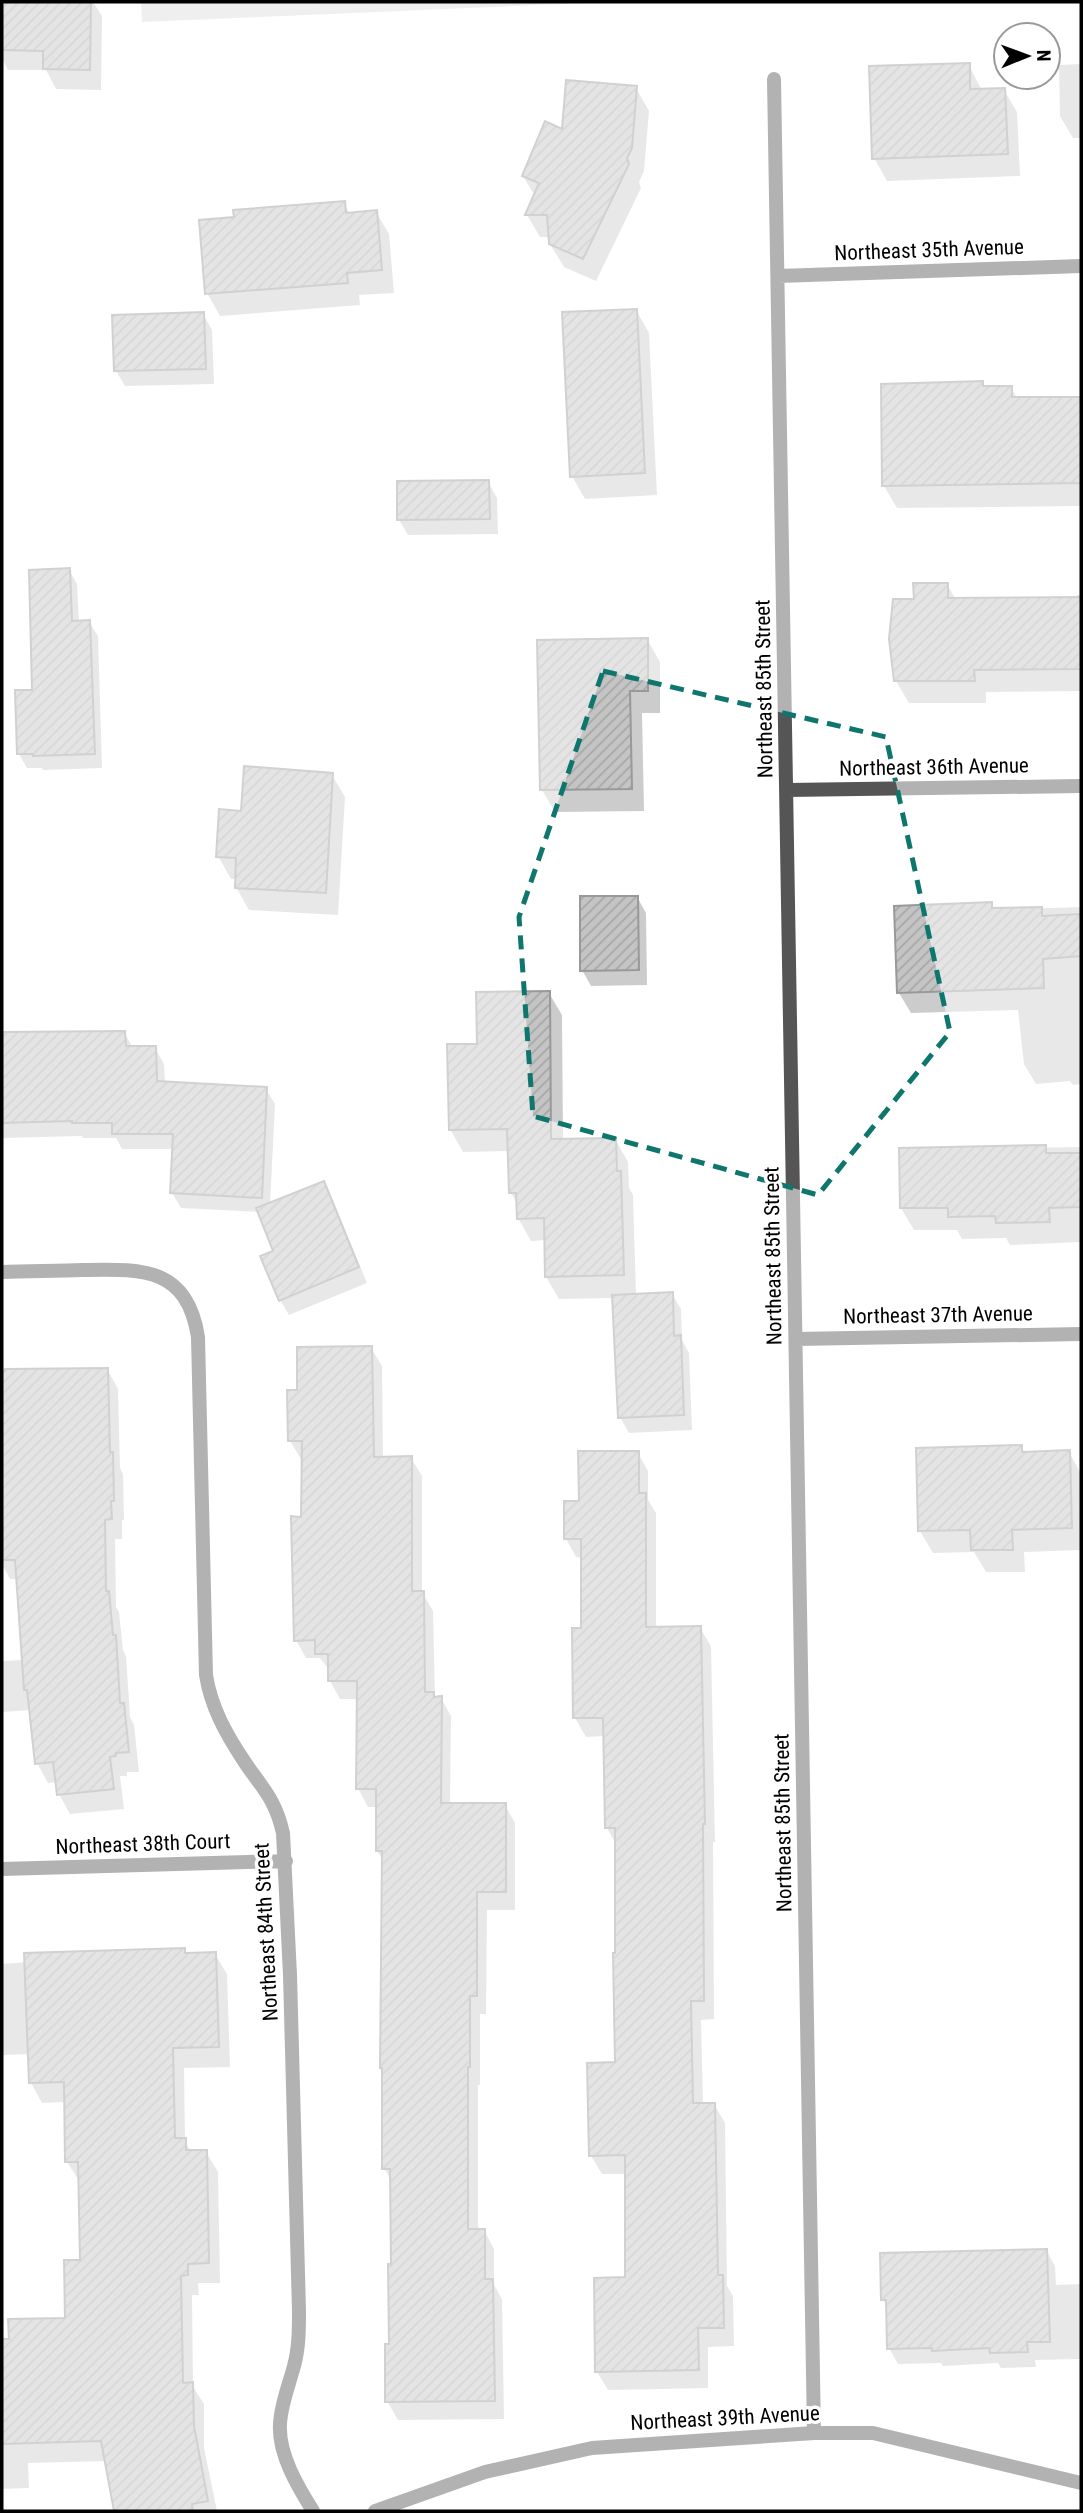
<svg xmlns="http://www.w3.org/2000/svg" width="1083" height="2513" font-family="'Roboto Condensed',sans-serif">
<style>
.green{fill:#dcdcdc}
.shadow{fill:#0003}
.building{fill:url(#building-hatch);stroke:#999;stroke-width:2}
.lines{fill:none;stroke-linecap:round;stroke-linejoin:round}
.street{stroke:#555;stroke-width:14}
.marked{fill:none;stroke:#0f766e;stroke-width:5;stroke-dasharray:14 9;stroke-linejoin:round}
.labels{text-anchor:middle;stroke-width:7;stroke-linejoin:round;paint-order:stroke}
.street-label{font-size:21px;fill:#000;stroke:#fff}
</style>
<defs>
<pattern id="building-hatch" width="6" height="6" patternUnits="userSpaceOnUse" patternTransform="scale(1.75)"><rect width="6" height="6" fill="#c4c4c4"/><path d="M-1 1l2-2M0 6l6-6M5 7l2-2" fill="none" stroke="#a7a7a7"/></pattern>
</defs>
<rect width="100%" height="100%" fill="#fff"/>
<path class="green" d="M 141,2 L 610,2 L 142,22 Z"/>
<path class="shadow" d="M 2,2 L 93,2 L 102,16 L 101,90 L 56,89 L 46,70 L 8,70 L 2,58 Z
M 1081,64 L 1081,138 L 1073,138 L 1060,116 L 1059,65 Z
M 969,65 L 982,91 L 1004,90 L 1017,112 L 1020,176 L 887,181 L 874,158 Z
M 636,88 L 649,111 L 644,171 L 639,182 L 641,188 L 596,281 L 564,267 L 550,244 L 550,237 L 540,237 L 527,215 L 535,196 L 523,176 L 564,131 Z
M 344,203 L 350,214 L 376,212 L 389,234 L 394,293 L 359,295 L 360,305 L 220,316 L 207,293 Z
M 636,310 L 649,333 L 657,495 L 585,499 L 572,476 Z
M 203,314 L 212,330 L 214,384 L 125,386 L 116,371 Z
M 982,383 L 985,388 L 1011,388 L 1017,398 L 1081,398 L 1081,506 L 897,508 L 884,486 Z
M 488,482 L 497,498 L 498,534 L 408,535 L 399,520 Z
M 69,570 L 77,584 L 79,623 L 89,622 L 98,636 L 102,768 L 43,770 L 42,768 L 27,768 L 19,754 L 33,691 Z
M 947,584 L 956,600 L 1077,599 L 1077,595 L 1081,595 L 1081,691 L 986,692 L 986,703 L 909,703 L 896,681 L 916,601 Z
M 647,639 L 660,662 L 660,713 L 642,713 L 644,811 L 555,812 L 542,790 Z
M 332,775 L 345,797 L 338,915 L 249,910 L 236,887 L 237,879 L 231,879 L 218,856 L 243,813 Z
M 637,897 L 646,913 L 647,985 L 591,986 L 582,970 Z
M 991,904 L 995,910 L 1081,907 L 1081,1084 L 1073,1085 L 1070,1081 L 1036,1084 L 1024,1064 L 1018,1010 L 911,1013 L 899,993 Z
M 549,993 L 562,1015 L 563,1140 L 615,1139 L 628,1162 L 629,1188 L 633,1195 L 636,1295 L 672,1294 L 681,1309 L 682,1340 L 689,1353 L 692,1430 L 629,1433 L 620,1417 L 614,1298 L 559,1299 L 546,1277 L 546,1240 L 531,1241 L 518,1218 L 518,1205 L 511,1193 L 510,1151 L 463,1152 L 450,1129 L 479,1046 Z
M 124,1032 L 133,1048 L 155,1048 L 164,1064 L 165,1083 L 266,1089 L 275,1104 L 270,1205 L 323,1183 L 332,1198 L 367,1283 L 289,1315 L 280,1300 L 276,1252 L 260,1212 L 181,1208 L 172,1193 L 174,1149 L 122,1149 L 116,1138 L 83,1138 L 82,1136 L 2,1138 L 2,1034 Z
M 1081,1147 L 1081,1242 L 1010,1245 L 1006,1238 L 962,1239 L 957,1230 L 914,1230 L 901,1208 L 900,1150 Z
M 371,1348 L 382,1366 L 383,1458 L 411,1458 L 422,1476 L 422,1592 L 433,1611 L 435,1698 L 441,1698 L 451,1716 L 450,1805 L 505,1805 L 515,1823 L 515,1910 L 487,1910 L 486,2014 L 480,2014 L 480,2085 L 478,2085 L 478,2230 L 484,2230 L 494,2249 L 494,2285 L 502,2299 L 504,2419 L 398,2420 L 387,2401 L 393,2266 L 392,2182 L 384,2168 L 384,2071 L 381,2067 L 384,1861 L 377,1851 L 377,1807 L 368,1807 L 358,1788 L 359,1699 L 340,1699 L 330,1681 L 330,1671 L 320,1658 L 306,1658 L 296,1640 L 303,1519 L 303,1459 L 301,1459 L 290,1441 L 299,1391 Z
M 107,1369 L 118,1389 L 120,1468 L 123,1474 L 124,1520 L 122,1520 L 122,1539 L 115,1539 L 116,1607 L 119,1612 L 123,1650 L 126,1656 L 130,1717 L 134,1725 L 139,1772 L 127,1772 L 127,1776 L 120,1776 L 124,1809 L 70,1814 L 59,1794 L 57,1782 L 48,1783 L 37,1763 L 31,1710 L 2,1712 L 2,1661 L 24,1660 L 18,1579 L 10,1579 L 2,1564 L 2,1373 Z
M 1021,1446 L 1025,1453 L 1069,1452 L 1081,1474 L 1081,1550 L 1024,1552 L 1025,1572 L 986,1572 L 974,1552 L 933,1553 L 920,1531 Z
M 638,1453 L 648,1471 L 648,1500 L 656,1513 L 656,1628 L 700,1628 L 711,1646 L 715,1842 L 713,1842 L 714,2019 L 701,2020 L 703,2104 L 714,2104 L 725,2123 L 727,2286 L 733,2296 L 734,2346 L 708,2347 L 708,2388 L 608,2390 L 597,2372 L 627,2279 L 627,2174 L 602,2174 L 591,2156 L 616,2064 L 616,1844 L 607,1828 L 605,1736 L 586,1737 L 575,1718 L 582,1629 L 583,1558 L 576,1557 L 566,1539 L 580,1503 Z
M 184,1950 L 186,1955 L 215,1954 L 227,1974 L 230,2067 L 184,2068 L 185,2141 L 191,2152 L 206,2152 L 218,2172 L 220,2283 L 198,2283 L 199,2295 L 192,2295 L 193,2387 L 204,2404 L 204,2448 L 217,2511 L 116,2511 L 107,2461 L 28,2463 L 29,2488 L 2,2489 L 2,2341 L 11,2340 L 66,2319 L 82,2261 L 80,2182 L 67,2162 L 66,2102 L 42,2103 L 31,2083 L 30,2054 L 2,2055 L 2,1964 Z
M 1046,2250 L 1055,2266 L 1056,2285 L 1081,2284 L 1081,2359 L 1035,2360 L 1036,2367 L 1001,2368 L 998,2363 L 943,2366 L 941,2363 L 898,2364 L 889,2348 L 888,2309 L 883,2299 Z"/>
<path class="building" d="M 2,2 L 91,2 L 90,70 L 43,69 L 43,51 L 2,50 Z
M 970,63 L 970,89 L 1005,88 L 1008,154 L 872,159 L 869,66 Z
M 566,80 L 637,86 L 632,148 L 627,158 L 629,164 L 583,259 L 549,244 L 547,215 L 525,215 L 539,183 L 522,176 L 545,121 L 562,129 Z
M 345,201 L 346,213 L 377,210 L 382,270 L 347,273 L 348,283 L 205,294 L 199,220 L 234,217 L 233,210 Z
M 637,309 L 645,473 L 570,477 L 562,312 Z
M 204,312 L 206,369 L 114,371 L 112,315 Z
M 983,381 L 983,386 L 1012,386 L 1012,397 L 1081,397 L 1081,483 L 882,486 L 881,384 Z
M 489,480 L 490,519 L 397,520 L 397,481 Z
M 70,568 L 72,621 L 90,620 L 95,754 L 33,756 L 33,754 L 17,754 L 15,690 L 32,690 L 29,570 Z
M 913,583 L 948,583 L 948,598 L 1081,597 L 1081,669 L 974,670 L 975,681 L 894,681 L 889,639 L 893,599 L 914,599 Z
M 648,638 L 648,691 L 630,691 L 632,789 L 540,790 L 537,640 Z
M 244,766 L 333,773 L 326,893 L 235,888 L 236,858 L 216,857 L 219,809 L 241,811 Z
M 580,896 L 638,896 L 639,970 L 580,971 Z
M 992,902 L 992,908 L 1042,907 L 1042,916 L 1081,914 L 1081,956 L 1043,959 L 1044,988 L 897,993 L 894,906 Z
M 550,991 L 551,1139 L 616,1138 L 617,1171 L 621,1171 L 624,1275 L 545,1277 L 544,1218 L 517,1219 L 516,1193 L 509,1193 L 507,1129 L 449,1130 L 447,1044 L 477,1044 L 476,992 Z
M 125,1031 L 126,1046 L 156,1046 L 157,1081 L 267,1087 L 262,1198 L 170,1193 L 173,1134 L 112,1134 L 112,1123 L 72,1123 L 72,1121 L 2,1123 L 2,1032 Z
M 1046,1145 L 1046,1153 L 1081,1153 L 1081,1207 L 1049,1208 L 1050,1222 L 996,1223 L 995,1216 L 948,1217 L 948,1208 L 900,1208 L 899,1148 Z
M 324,1181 L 359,1267 L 279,1301 L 260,1256 L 273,1251 L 256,1208 Z
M 673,1292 L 674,1336 L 681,1335 L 684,1415 L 618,1418 L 612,1295 Z
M 372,1346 L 374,1457 L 412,1456 L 412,1591 L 424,1591 L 425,1692 L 434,1692 L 434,1697 L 442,1696 L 441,1803 L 506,1803 L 506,1892 L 477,1892 L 477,1996 L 470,1996 L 470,2067 L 468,2067 L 468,2229 L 485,2229 L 485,2279 L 493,2279 L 495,2401 L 385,2402 L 385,2344 L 389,2344 L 388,2264 L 391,2264 L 390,2169 L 382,2169 L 382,2068 L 380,2068 L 382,1851 L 376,1851 L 376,1789 L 356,1789 L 357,1681 L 328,1681 L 328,1654 L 315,1654 L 315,1640 L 294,1641 L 291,1516 L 301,1517 L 302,1441 L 288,1441 L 287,1390 L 297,1390 L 297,1347 Z
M 108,1368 L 110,1452 L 113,1452 L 114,1501 L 111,1501 L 112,1519 L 105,1520 L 106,1591 L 109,1591 L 113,1635 L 116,1635 L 120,1703 L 124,1703 L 129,1752 L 116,1753 L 116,1756 L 110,1757 L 114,1789 L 57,1795 L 53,1762 L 35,1764 L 27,1690 L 24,1690 L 15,1560 L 2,1560 L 2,1371 L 5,1371 L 5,1369 Z
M 1022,1445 L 1022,1452 L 1070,1450 L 1072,1528 L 1012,1530 L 1013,1550 L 971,1550 L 970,1530 L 918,1531 L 916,1448 Z
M 578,1451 L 639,1451 L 639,1493 L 646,1493 L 646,1627 L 701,1626 L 705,1824 L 703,1824 L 704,2001 L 691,2001 L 693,2103 L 715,2103 L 718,2275 L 723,2275 L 724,2328 L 698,2328 L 699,2370 L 595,2372 L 594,2278 L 625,2277 L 625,2155 L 589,2156 L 587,2063 L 615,2062 L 613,1953 L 615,1953 L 615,1828 L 605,1828 L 603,1718 L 573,1718 L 572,1628 L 581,1628 L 581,1539 L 564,1539 L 564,1501 L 579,1501 Z
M 185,1948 L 185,1953 L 216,1952 L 219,2047 L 173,2048 L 175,2138 L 186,2138 L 186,2150 L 207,2150 L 209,2263 L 188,2264 L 188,2275 L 181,2276 L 183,2383 L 193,2382 L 194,2426 L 208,2501 L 192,2504 L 193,2511 L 114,2511 L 101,2441 L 2,2444 L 2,2339 L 9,2339 L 8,2319 L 65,2318 L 64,2260 L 80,2260 L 78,2162 L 65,2162 L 64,2082 L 29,2083 L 24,1953 Z
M 1047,2249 L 1050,2342 L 1027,2342 L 1028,2352 L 990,2353 L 989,2348 L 932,2351 L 932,2348 L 887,2349 L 886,2300 L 881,2300 L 880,2253 Z"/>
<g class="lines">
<path class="street" d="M 774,79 L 814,2433
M 778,276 L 1081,266
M 787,790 L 1081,786
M 2,1272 C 29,1271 56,1271 83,1270 C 141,1269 187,1266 198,1337 L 206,1675 C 211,1707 226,1734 244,1761 C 262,1788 275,1798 283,1833 L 290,1975 L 299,2311 C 299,2329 299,2348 294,2366 C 289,2385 281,2404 280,2424 C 278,2454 298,2487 313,2511
M 796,1339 L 1081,1334
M 2,1869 L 286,1861
M 375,2511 L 485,2472 L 592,2448 L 814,2433 L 873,2433 L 1081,2483"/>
</g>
<path d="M0 0H1083V2513H0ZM 603,671 L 886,737 L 950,1032 L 818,1195 L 533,1116 L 519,917 Z" fill="#fff" fill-opacity=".55" fill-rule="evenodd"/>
<path class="marked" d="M 603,671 L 886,737 L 950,1032 L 818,1195 L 533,1116 L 519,917 Z"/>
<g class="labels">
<g class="street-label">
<text transform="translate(929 250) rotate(-2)" y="7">Northeast 35th Avenue</text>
<text transform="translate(764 689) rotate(-91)" y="7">Northeast 85th Street</text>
<text transform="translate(934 767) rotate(-1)" y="7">Northeast 36th Avenue</text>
<text transform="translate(773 1256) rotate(-91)" y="7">Northeast 85th Street</text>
<text transform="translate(938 1315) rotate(-1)" y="7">Northeast 37th Avenue</text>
<text transform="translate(783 1823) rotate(-91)" y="7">Northeast 85th Street</text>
<text transform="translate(143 1844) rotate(-2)" y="7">Northeast 38th Court</text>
<text transform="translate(266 1932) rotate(-93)" y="7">Northeast 84th Street</text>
<text transform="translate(725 2418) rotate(-3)" y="7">Northeast 39th Avenue</text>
</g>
</g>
<rect width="1083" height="2513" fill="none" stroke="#000000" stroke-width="7"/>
<g transform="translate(1027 56) rotate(89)"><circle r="33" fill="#ffffff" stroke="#999999" stroke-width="2"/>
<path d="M0-5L12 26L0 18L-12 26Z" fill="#000000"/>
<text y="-10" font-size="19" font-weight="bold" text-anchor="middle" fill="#000000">N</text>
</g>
</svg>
